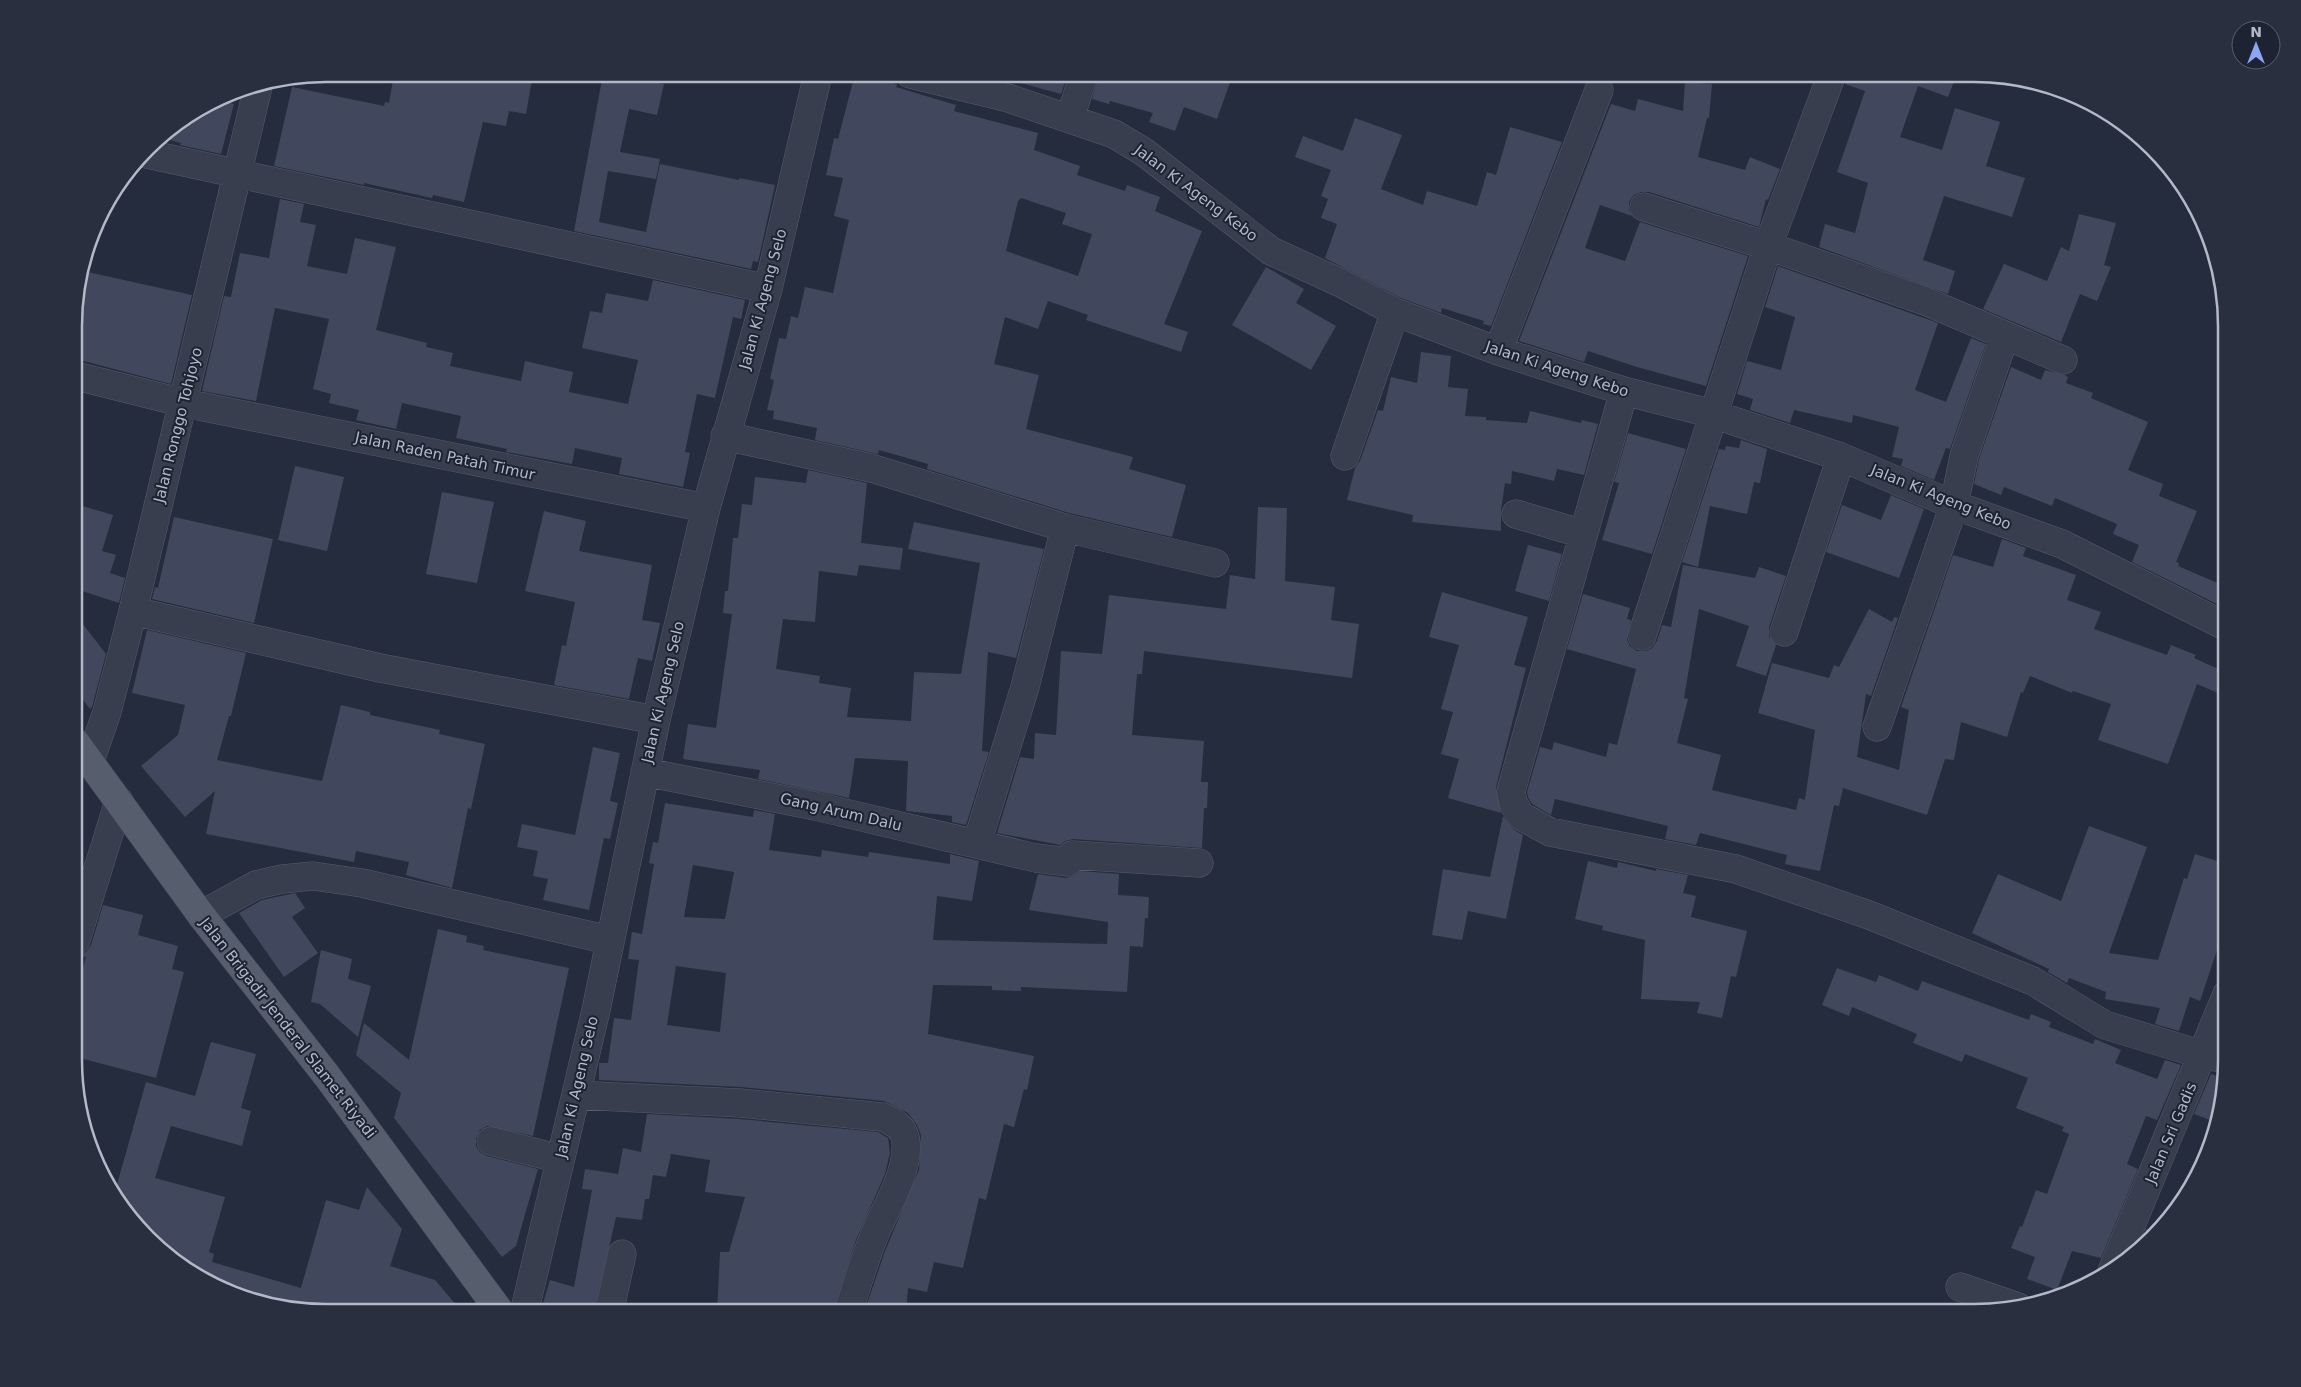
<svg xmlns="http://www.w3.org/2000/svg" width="2301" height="1387" font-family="'DejaVu Sans',sans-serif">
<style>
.building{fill:#41485d;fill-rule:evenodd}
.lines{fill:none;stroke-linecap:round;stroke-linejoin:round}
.minor-casing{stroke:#565c6b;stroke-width:29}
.major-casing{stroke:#414756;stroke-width:29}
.minor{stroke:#383e4d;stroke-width:28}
.major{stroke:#565d6d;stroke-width:28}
.labels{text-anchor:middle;stroke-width:4;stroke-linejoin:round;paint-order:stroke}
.street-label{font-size:15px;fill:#b4b9c8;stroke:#1d2332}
.rim{fill:none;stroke:#b4b9c8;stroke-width:2.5}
</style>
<rect width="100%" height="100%" fill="#252c3d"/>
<path class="building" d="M 394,74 L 533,74 L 526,114 L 509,111 L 506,126 L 483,122 L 464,202 L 433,195 L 432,198 L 364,183 L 364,185 L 274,166 L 292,87 L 384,106 L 385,102 L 389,103 Z
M 603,74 L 664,84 L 657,115 L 629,109 L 620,152 L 660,159 L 656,179 L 608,171 L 599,222 L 646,232 L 660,164 L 739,180 L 739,178 L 775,185 L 758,262 L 753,261 L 751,269 L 574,231 Z
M 855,74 L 879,74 L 877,80 L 897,84 L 896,87 L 956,105 L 954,111 L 1038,133 L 1034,150 L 1080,166 L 1077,175 L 1125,191 L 1127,185 L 1160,197 L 1155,211 L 1202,231 L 1164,324 L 1188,332 L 1181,352 L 1086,320 L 1088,315 L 1048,301 L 1038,329 L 1005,317 L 994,364 L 1039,375 L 1026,429 L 1133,457 L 1129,469 L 1186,485 L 1172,537 L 1069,513 L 927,469 L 928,464 L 879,450 L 878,454 L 815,440 L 817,428 L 773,419 L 774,411 L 767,410 L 774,380 L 770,379 L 779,338 L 786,339 L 791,316 L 798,318 L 805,287 L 833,293 L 849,220 L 834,216 L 843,178 L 826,175 L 834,138 L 838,139 ZM 1021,198 L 1066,213 L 1062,224 L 1092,234 L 1078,276 L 1006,251 L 1018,201 Z
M 1011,74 L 1068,74 L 1061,94 L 1010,80 Z
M 1099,74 L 1233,74 L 1217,119 L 1184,107 L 1175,131 L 1149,122 L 1153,113 L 1110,101 L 1109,104 L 1092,99 Z
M 1847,74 L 1957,74 L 1948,97 L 1918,86 L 1900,137 L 1942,150 L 1955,108 L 2000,122 L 1986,166 L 2025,178 L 2012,217 L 1944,196 L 1923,260 L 1955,271 L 1948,294 L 1819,247 L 1825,224 L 1855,233 L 1868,183 L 1837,172 L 1865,91 L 1845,84 Z
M 1685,82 L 1712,84 L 1709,118 L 1707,118 L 1698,157 L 1745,170 L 1750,157 L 1780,169 L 1768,200 L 1766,199 L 1759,227 L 1649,192 L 1641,192 L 1634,195 L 1629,202 L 1629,210 L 1632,216 L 1600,205 L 1585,248 L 1625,261 L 1640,222 L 1748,256 L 1706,386 L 1637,367 L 1588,351 L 1584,362 L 1519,341 L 1611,104 L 1635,111 L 1638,99 L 1683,111 Z
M 219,100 L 234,104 L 221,154 L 180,145 L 181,143 L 159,137 Z
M 1355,118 L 1402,135 L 1381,189 L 1423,205 L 1427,191 L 1477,206 L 1487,172 L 1496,175 L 1510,127 L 1562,142 L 1491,326 L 1483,324 L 1484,321 L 1442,308 L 1441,313 L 1401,298 L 1325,258 L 1337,224 L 1321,218 L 1328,199 L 1321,196 L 1331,170 L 1295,157 L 1303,136 L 1343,151 Z
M 280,199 L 304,204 L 300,222 L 316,225 L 307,266 L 347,274 L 355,238 L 396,247 L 376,330 L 427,343 L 426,347 L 453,353 L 450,366 L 521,381 L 525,361 L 573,372 L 569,392 L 628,404 L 638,360 L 582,348 L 590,311 L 602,313 L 606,293 L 648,301 L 653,280 L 745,300 L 741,319 L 733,317 L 715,398 L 697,394 L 685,452 L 690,453 L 683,487 L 619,474 L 622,458 L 575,448 L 572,464 L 506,452 L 507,449 L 456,438 L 461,416 L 402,403 L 396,429 L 356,420 L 359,410 L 329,403 L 331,394 L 313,389 L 329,319 L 275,308 L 256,401 L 202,391 L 224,296 L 231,297 L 240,253 L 269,258 Z
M 2079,214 L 2116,223 L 2104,265 L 2111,267 L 2097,301 L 2080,294 L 2061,342 L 1983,309 L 2004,264 L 2047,281 L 2061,247 L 2069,251 Z
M 1778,266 L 1938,323 L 1915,390 L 1946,402 L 1971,338 L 1986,344 L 1950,449 L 1946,448 L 1934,480 L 1901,466 L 1903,459 L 1892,457 L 1899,427 L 1853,415 L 1852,423 L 1794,410 L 1790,423 L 1750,410 L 1753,399 L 1737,394 L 1747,361 L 1781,370 L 1795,317 L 1765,307 Z
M 1266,267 L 1304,289 L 1296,303 L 1336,326 L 1311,370 L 1232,325 Z
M 83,271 L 192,295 L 171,384 L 76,359 L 76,294 Z
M 1421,352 L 1451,356 L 1448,387 L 1468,389 L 1465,416 L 1486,417 L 1486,420 L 1527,423 L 1530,411 L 1581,423 L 1582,420 L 1598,424 L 1584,475 L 1557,469 L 1554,481 L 1512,471 L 1511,484 L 1505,483 L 1501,510 L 1501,531 L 1412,522 L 1413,515 L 1347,500 L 1355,468 L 1360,461 L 1378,410 L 1383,411 L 1391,377 L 1417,383 Z
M 2011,367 L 2041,380 L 2045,370 L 2065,375 L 2068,377 L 2066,383 L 2093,393 L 2091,398 L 2148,422 L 2128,470 L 2163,484 L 2159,496 L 2197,511 L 2176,562 L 2179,563 L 2178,566 L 2227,587 L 2227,609 L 2132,562 L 2139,545 L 2113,534 L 2117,524 L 2055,498 L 2052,506 L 2004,487 L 2001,495 L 1974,484 L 1979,459 Z
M 1628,433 L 1686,449 L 1652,554 L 1602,540 L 1619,483 L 1614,482 Z
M 1741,440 L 1767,449 L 1760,483 L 1754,482 L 1747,514 L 1710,506 L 1698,567 L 1682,562 L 1719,449 L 1725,450 L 1726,446 L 1739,448 Z
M 295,466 L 344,477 L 327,551 L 278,540 Z
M 808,470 L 867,483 L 861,543 L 903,548 L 900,570 L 859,565 L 857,576 L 819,571 L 815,622 L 783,619 L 776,669 L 820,676 L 819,683 L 851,688 L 847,717 L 911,721 L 914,672 L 961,674 L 980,563 L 908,549 L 914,522 L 1044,549 L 1016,658 L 988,652 L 982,751 L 989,752 L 966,825 L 952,822 L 952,816 L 906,811 L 908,761 L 855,758 L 849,798 L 758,779 L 760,770 L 683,759 L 688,724 L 716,728 L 732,614 L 723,613 L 725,591 L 728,591 L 733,538 L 738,538 L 742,504 L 752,505 L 755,477 L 806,483 Z
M 442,492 L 494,502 L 477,583 L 426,574 Z
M 1891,495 L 1924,509 L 1899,578 L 1826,552 L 1842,505 L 1881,520 Z
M 76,504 L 113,515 L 102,551 L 116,555 L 110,573 L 125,578 L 119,603 L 76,589 Z
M 1258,507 L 1287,508 L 1285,581 L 1335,587 L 1331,620 L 1359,624 L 1352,678 L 1144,651 L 1142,674 L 1137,674 L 1132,735 L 1204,741 L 1201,782 L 1208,782 L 1207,808 L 1204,808 L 1202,848 L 1073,839 L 1065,841 L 1060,845 L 997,833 L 1020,757 L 1034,759 L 1035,733 L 1056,735 L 1061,651 L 1102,654 L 1109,595 L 1226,609 L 1230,575 L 1255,579 Z
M 544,511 L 586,521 L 579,551 L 652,565 L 642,620 L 660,623 L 652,661 L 638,658 L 629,699 L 554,685 L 562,645 L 566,646 L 575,602 L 525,591 Z
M 174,517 L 273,539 L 254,623 L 152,599 L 155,587 L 158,588 Z
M 2002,539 L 2026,548 L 2023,556 L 2076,575 L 2067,600 L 2101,612 L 2094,629 L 2167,655 L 2171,645 L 2196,655 L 2194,658 L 2227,673 L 2227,697 L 2197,684 L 2168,764 L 2098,740 L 2111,704 L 2073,691 L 2072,693 L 2030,676 L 2023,693 L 2021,692 L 2007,737 L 1961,722 L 1954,760 L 1945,759 L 1927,815 L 1843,788 L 1839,806 L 1834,805 L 1820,871 L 1785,864 L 1787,855 L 1700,833 L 1696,845 L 1665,839 L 1668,826 L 1555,799 L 1551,815 L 1532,804 L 1528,797 L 1527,792 L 1540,747 L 1552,750 L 1554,742 L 1606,757 L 1609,743 L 1617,745 L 1636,669 L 1567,649 L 1583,594 L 1630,608 L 1627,619 L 1631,620 L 1627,640 L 1630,646 L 1637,651 L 1646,651 L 1652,648 L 1657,641 L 1662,625 L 1671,627 L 1683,565 L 1755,578 L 1759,567 L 1786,576 L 1769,627 L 1769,636 L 1776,645 L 1766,676 L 1736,666 L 1749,626 L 1699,609 L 1684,698 L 1688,699 L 1677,743 L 1721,755 L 1712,790 L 1796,810 L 1799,798 L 1805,800 L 1815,730 L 1758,713 L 1772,663 L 1829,678 L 1834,665 L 1839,667 L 1869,609 L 1892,622 L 1894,617 L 1898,618 L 1871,696 L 1866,694 L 1857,757 L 1899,770 L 1909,710 L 1901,707 L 1953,555 L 1993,567 Z
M 1528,545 L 1562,554 L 1549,601 L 1515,591 Z
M 1442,592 L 1528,617 L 1514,665 L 1526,668 L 1496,787 L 1501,813 L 1448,798 L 1459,759 L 1441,754 L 1453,712 L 1441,709 L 1459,645 L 1429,637 Z
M 76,615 L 106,654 L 92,707 L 90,709 L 76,691 Z
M 147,630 L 246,653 L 231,716 L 229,716 L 217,760 L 322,781 L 341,705 L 370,712 L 370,715 L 440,730 L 439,734 L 485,744 L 471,809 L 468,808 L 452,888 L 406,875 L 409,862 L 356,851 L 354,862 L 206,834 L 215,791 L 185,817 L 141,766 L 178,735 L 185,705 L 132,693 Z
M 593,747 L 620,753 L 610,801 L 618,803 L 610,839 L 604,838 L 589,910 L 543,900 L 548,879 L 533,876 L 538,851 L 517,847 L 522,824 L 575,835 Z
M 665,803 L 753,817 L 754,810 L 775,814 L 769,850 L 821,857 L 822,850 L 868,857 L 869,852 L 950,864 L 950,854 L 979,861 L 972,901 L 937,896 L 933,940 L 1107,944 L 1108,922 L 1029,910 L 1038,874 L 1066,878 L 1074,876 L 1080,871 L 1119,874 L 1118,895 L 1149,897 L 1148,918 L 1145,918 L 1143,947 L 1130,946 L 1127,992 L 1021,987 L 1021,991 L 992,990 L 992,986 L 933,985 L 928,1034 L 1034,1056 L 1027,1090 L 1024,1089 L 1014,1127 L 1004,1124 L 986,1200 L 979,1198 L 963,1268 L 934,1262 L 927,1292 L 908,1288 L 906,1313 L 864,1313 L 885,1251 L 919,1170 L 921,1135 L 917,1125 L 908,1113 L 884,1101 L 741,1087 L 599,1080 L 599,1063 L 608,1063 L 614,1018 L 631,1020 L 639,960 L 628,959 L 632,932 L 642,934 L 654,864 L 649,863 L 653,842 L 658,843 ZM 693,865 L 734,872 L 725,919 L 684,917 ZM 676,966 L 726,973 L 720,1032 L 667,1025 Z
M 1503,816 L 1513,829 L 1523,835 L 1506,919 L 1468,911 L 1462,940 L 1432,935 L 1443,869 L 1490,877 Z
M 2089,826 L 2147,847 L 2109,953 L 2158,960 L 2184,878 L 2187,879 L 2195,854 L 2227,864 L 2227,952 L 2217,950 L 2200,1001 L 2190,997 L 2179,1031 L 2155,1024 L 2160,1008 L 2105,999 L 2106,992 L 2069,978 L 2067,983 L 2048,972 L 2049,969 L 1972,933 L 1998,874 L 2061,901 Z
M 1588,861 L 1617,868 L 1618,862 L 1656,871 L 1656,869 L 1688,875 L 1683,893 L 1696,896 L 1691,917 L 1747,931 L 1736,977 L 1731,976 L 1722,1018 L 1697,1013 L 1700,1002 L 1641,999 L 1645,940 L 1602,930 L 1603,926 L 1575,919 Z
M 295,893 L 305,908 L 292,917 L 318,953 L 284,977 L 239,913 L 262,900 Z
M 103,905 L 143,915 L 138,935 L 178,946 L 172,969 L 184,972 L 156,1078 L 76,1057 L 76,994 L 86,957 L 76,955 L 86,952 L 91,945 Z
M 438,929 L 467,936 L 466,942 L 484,946 L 483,950 L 569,968 L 533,1136 L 487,1126 L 480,1130 L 476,1138 L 476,1146 L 480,1152 L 487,1156 L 538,1169 L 516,1246 L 502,1257 L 394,1118 L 401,1093 L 356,1055 L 364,1023 L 409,1060 Z
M 321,950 L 352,959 L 348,979 L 371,986 L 358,1037 L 320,1004 L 311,1002 Z
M 1837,968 L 1876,982 L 1879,975 L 1918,991 L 1922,981 L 2029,1020 L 2031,1014 L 2051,1022 L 2049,1027 L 2093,1044 L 2095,1039 L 2121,1050 L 2115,1063 L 2157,1079 L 2165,1060 L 2181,1065 L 2157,1120 L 2146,1116 L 2127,1164 L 2138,1169 L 2101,1258 L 2072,1251 L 2057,1290 L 2027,1279 L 2035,1257 L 2011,1248 L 2020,1226 L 2022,1227 L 2036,1190 L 2047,1194 L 2069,1134 L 2062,1131 L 2064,1127 L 2016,1108 L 2028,1078 L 1965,1054 L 1962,1062 L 1913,1043 L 1917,1034 L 1852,1007 L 1849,1016 L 1822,1005 Z
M 211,1042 L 256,1054 L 241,1108 L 251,1111 L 242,1146 L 171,1126 L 155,1178 L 225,1197 L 209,1252 L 214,1254 L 212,1262 L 301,1288 L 326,1200 L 359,1210 L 367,1187 L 402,1229 L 390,1266 L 435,1280 L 463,1313 L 327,1313 L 261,1305 L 200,1279 L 148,1239 L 114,1195 L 146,1082 L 195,1096 Z
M 2211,1074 L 2226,1079 L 2218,1123 L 2194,1114 Z
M 647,1114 L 739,1119 L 878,1132 L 888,1138 L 890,1153 L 885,1174 L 856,1240 L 833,1313 L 717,1313 L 720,1252 L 729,1252 L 745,1197 L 705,1192 L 710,1160 L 671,1154 L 666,1177 L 653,1175 L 649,1199 L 645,1199 L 642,1220 L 616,1217 L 594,1313 L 540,1313 L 550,1280 L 574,1287 L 592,1190 L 582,1189 L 585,1169 L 618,1174 L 623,1148 L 641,1152 Z
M 2146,1229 L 2158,1233 L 2137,1251 Z"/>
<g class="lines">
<g class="minor-casing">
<path id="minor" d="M 910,74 L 1008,98 L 1114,134 L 1144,152 L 1271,251 L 1341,283 L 1395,312 L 1498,351 L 1624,391 L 1713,414 L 1841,457 L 1954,505 L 2062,544 L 2227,627
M 1070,118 L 1084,74
M 147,154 L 768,289
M 1644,207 L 1768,246 L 1925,301 L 2063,360
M 1498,351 L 1599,90
M 76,376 L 184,403 L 706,508
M 1624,391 L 1511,791 L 1513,803 L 1521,816 L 1550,832 L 1736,869 L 1869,915 L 2033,981 L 2105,1025 L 2203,1055 L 2227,1059
M 725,436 L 871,468 L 1065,528 L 1025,687 L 977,843
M 1345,456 L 1395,312
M 1516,514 L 1583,534
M 1065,528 L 1215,563
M 133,611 L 380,668 L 656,720
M 1784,632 L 1841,457
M 1642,636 L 1768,246 L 1832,74
M 1877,727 L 1954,505 L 1964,456 L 2005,335
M 90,761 L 107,712 L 133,611 L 258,87
M 645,772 L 815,806 L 1036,858 L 1068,862 L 1072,855 L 1199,863
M 201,915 L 256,885 L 282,879 L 313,876 L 362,883 L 609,940
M 76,940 L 119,801
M 576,1095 L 740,1103 L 882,1117 C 894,1122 905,1127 906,1143 C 908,1175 885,1208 874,1236 C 864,1261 856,1288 848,1313
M 491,1141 L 560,1159
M 2112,1271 L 2227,994
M 1960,1287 L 2018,1307
M 524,1313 L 596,1010 L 656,720 L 706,508 L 768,289 L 818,74
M 609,1313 L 622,1254"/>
</g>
<g class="major-casing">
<path id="major" d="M 76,743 L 201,915 L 327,1076 L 501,1313"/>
</g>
<use href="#minor" class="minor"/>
<use href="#major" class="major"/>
</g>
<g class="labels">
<g class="street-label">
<text transform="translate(1196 193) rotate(37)" y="5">Jalan Ki Ageng Kebo</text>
<text transform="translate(763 299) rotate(-75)" y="5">Jalan Ki Ageng Selo</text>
<text transform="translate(1557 369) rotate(18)" y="5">Jalan Ki Ageng Kebo</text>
<text transform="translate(178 425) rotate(-76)" y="5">Jalan Ronggo Tohjoyo</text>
<text transform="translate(445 456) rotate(12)" y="5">Jalan Raden Patah Timur</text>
<text transform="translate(1941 497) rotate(22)" y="5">Jalan Ki Ageng Kebo</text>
<text transform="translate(663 692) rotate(-77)" y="5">Jalan Ki Ageng Selo</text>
<text transform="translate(841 812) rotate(13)" y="5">Gang Arum Dalu</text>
<text transform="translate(288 1028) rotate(52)" y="5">Jalan Brigadir Jenderal Slamet Riyadi</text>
<text transform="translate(577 1087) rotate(-77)" y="5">Jalan Ki Ageng Selo</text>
<text transform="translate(2171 1133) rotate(-67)" y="5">Jalan Sri Gadis</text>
</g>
</g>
<path d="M0 0H2301V1387H0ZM326 82H1974A244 244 0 0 1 2218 326V1060A244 244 0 0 1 1974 1304H326A244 244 0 0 1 82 1060V326A244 244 0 0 1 326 82Z" fill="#292f3e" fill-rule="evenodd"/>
<path class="rim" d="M326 82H1974A244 244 0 0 1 2218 326V1060A244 244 0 0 1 1974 1304H326A244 244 0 0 1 82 1060V326A244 244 0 0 1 326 82Z"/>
<g transform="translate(2256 45)"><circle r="24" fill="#1d2332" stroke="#595f6e"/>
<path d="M0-4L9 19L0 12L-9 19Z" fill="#8ca6f5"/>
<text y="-8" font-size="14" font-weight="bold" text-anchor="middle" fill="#b4b9c8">N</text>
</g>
</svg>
